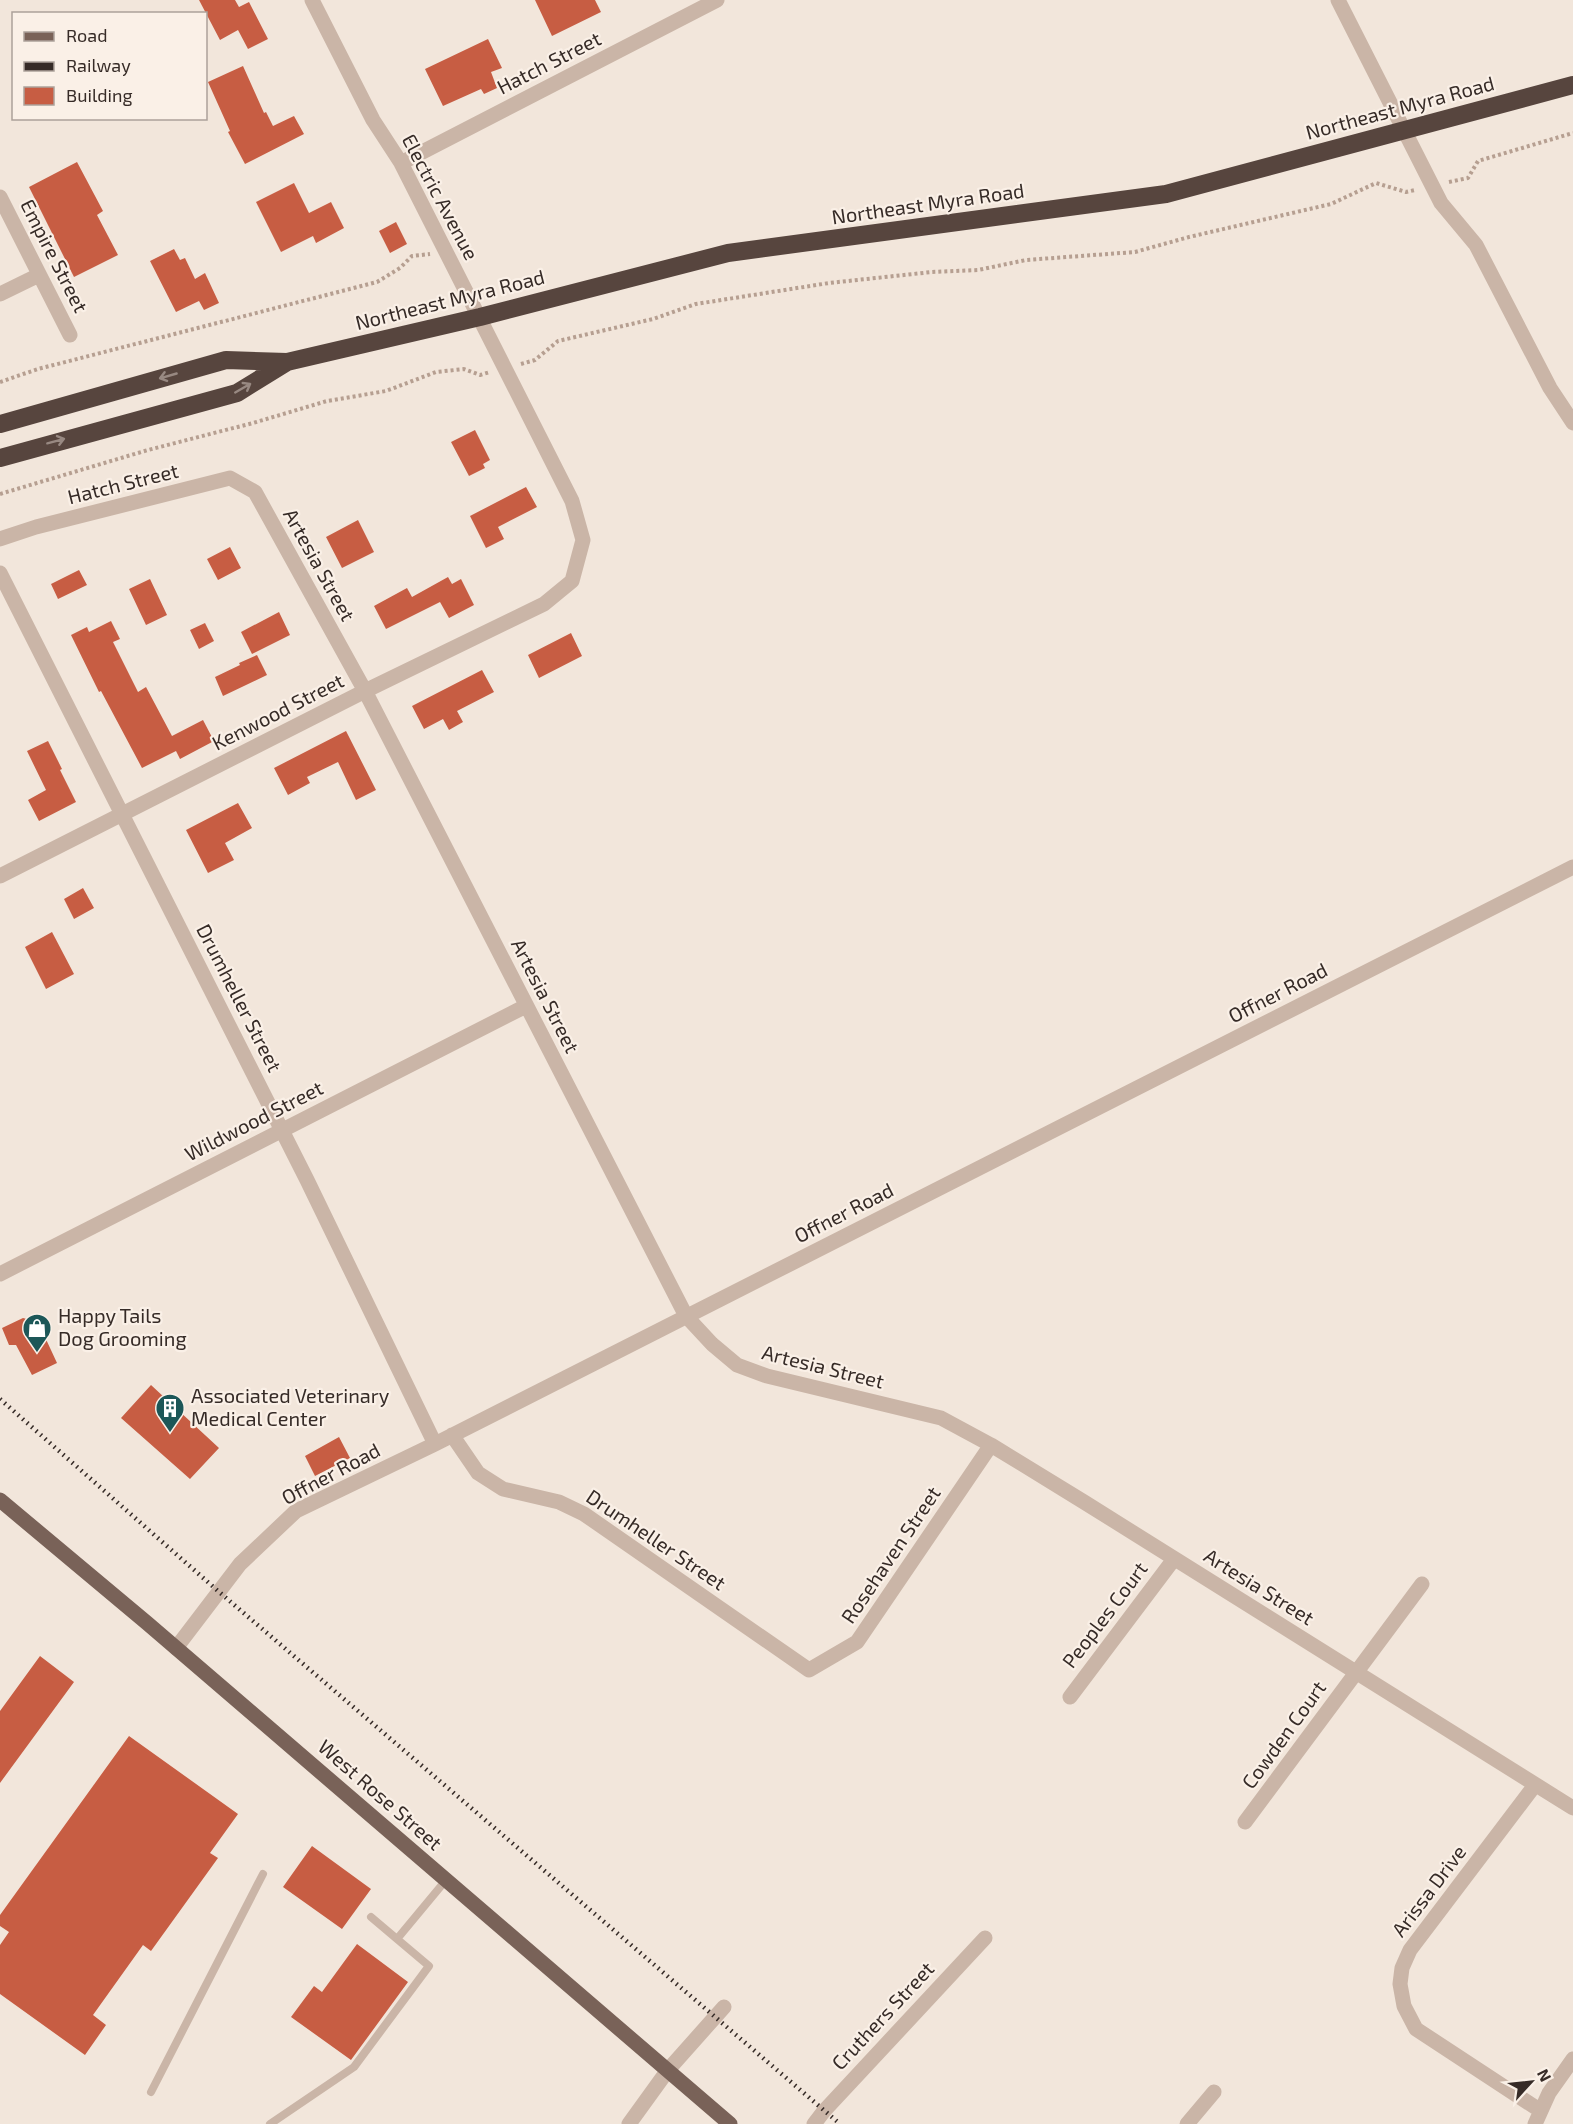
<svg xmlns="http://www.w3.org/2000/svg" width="1573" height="2124" font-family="'Exo 2',sans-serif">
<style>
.building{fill:#c75d43}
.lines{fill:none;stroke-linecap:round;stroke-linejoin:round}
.path{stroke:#b69f91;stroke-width:4;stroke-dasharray:3 3;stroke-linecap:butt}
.lane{stroke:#cab5a7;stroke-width:8}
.street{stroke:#cab5a7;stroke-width:15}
.primary{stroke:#796258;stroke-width:15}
.highway{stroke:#57453e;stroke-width:18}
.rail{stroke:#362b27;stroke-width:4.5;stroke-dasharray:1.5 4.5;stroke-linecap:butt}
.oneway{stroke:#988982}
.labels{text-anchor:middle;stroke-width:4.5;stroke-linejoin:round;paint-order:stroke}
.street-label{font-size:20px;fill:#362b27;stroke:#faf0e7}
.poi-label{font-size:20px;fill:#362b27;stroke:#faf0e7;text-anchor:start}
</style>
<rect width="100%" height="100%" fill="#f2e6db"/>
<path class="building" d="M 199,0 L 235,0 L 239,7 L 249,2 L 268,39 L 248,49 L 238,30 L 220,40 Z
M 535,0 L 595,0 L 601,12 L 552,36 Z
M 488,39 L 502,68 L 491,72 L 497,88 L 484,94 L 481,89 L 443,106 L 425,69 Z
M 243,66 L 264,113 L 266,112 L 273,126 L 294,116 L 304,134 L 245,164 L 228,132 L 230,131 L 208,82 Z
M 77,162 L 103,211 L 97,215 L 118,255 L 74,277 L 29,187 Z
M 294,183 L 309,213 L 331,202 L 344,228 L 316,243 L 313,236 L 281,252 L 256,202 Z
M 396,222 L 407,244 L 390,253 L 379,231 Z
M 174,249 L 180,260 L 185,258 L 195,279 L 205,273 L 219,303 L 204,310 L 199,301 L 176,312 L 150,261 Z
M 475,430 L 490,460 L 483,464 L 485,468 L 469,476 L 451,442 Z
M 526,487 L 537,507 L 498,527 L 504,539 L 486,548 L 470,516 Z
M 358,520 L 374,552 L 342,568 L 326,537 Z
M 230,547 L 241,568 L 218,580 L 207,559 Z
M 79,570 L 87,585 L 58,599 L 51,584 Z
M 448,577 L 452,584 L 461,579 L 474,605 L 449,618 L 440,602 L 386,629 L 374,606 L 407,588 L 412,597 Z
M 150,579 L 167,615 L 146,625 L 129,589 Z
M 279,612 L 290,635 L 252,654 L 241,632 Z
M 111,621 L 120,639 L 113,642 L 138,692 L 146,687 L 172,736 L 203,720 L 214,741 L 180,759 L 176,751 L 142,768 L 101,691 L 99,692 L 71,635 L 87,627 L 89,632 Z
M 205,623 L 214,641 L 199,649 L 190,630 Z
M 571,633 L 582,656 L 539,678 L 528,655 Z
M 257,655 L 267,675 L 223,696 L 215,677 L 240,665 L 239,663 Z
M 482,670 L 494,692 L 457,711 L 463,722 L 449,730 L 443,719 L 424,729 L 412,706 Z
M 346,731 L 376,790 L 356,800 L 338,762 L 307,777 L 310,783 L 288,795 L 274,768 Z
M 48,741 L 62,769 L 60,770 L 76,802 L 39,821 L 28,800 L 46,790 L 27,751 Z
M 238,803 L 252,828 L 225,843 L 234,860 L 208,873 L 186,830 Z
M 83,888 L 94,908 L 74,919 L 64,899 Z
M 52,932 L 74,974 L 46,989 L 25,947 Z
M 23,1318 L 38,1322 L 57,1363 L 32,1375 L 16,1345 L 9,1345 L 2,1328 Z
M 151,1385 L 219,1448 L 190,1479 L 121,1418 Z
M 339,1437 L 350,1458 L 315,1476 L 305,1456 Z
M 40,1656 L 74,1682 L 0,1783 L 0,1711 Z
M 129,1736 L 238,1814 L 210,1853 L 218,1858 L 151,1951 L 143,1945 L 93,2015 L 106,2025 L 85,2055 L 0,1994 L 0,1945 L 9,1932 L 0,1926 L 0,1915 Z
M 312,1846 L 371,1889 L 342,1929 L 283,1887 Z
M 357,1944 L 408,1982 L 351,2060 L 291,2017 L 314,1986 L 322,1992 Z"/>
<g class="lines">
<path class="path" d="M 1449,182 L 1468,178 L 1478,161 L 1573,133
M 521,364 L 535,360 L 558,341 L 653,319 L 696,304 L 829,283 L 932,272 L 978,270 L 1026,260 L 1135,252 L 1189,237 L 1331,204 L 1376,183 L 1406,192 L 1415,190
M 0,382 L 38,369 L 377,282 L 400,268 L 412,256 L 430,254
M 0,494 L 148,450 L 253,423 L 327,401 L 386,391 L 436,372 L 464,369 L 480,375 L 490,372"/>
<path class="lane" d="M 371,1917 L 397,1939
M 151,2092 L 263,1874
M 270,2124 L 354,2067 L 429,1966 L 397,1939 L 446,1880"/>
<path class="street" d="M 1338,0 L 1441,203 L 1476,245 L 1550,388 L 1573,423
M 401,163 L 717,0
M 0,197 L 70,335
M 0,294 L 39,275
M 0,539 L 36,527 L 230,478 L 255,492 L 365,691 L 686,1316 L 712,1344 L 737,1365 L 767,1376 L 941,1418 L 991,1445 L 1084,1502 L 1573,1808
M 0,573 L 307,1180 L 435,1444
M 0,876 L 365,691 L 544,604 L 572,581 L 583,540 L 572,501 L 401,163 L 373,120 L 312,0
M 0,1274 L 526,1006
M 452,1435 L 478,1473 L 503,1489 L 559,1502 L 584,1514 L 809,1670 L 857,1642 L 991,1445
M 176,1648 L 240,1564 L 296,1511 L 435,1444 L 1573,867
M 1070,1697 L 1174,1559
M 1535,1785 L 1410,1950 L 1402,1968 L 1400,1984 L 1404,2006 L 1416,2029 L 1541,2111
M 1245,1822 L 1422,1584
M 629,2124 L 668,2070 L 724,2007
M 814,2124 L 824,2111 L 985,1938
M 1187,2124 L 1214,2092
M 1535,2124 L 1549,2093 L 1573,2059"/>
<path class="primary" d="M 0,1500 L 147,1623 L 730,2124"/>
<path class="highway" d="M 0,424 L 226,360 L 287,362 L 480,317 L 728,253 L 1166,194 L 1573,85
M 0,458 L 237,393 L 287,362"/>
<path class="rail" d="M 0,1399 L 218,1591 L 840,2124"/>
</g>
<defs><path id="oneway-shaft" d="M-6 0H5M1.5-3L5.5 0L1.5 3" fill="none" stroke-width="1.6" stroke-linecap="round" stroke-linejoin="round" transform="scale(1.5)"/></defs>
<g class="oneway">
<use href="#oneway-shaft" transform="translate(168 376) rotate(164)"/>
<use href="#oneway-shaft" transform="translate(243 388) rotate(-30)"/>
<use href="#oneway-shaft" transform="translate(56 441) rotate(-15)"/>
</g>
<defs>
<g id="shop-pin" transform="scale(1.5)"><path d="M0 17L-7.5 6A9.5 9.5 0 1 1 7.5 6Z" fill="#1c5758" stroke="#faf0e7"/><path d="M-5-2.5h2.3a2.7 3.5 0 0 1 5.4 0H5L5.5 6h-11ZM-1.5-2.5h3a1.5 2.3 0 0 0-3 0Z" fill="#fff"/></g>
<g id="building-pin" transform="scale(1.5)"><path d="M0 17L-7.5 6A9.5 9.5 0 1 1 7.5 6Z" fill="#1c5758" stroke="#faf0e7"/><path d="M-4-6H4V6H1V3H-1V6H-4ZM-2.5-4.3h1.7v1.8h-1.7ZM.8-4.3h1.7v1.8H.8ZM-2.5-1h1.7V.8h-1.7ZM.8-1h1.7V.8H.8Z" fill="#fff"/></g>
</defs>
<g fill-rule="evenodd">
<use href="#shop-pin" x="37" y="1328"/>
<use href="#building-pin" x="170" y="1408"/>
</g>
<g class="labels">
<g class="street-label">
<text transform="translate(549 63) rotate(-27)" y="7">Hatch Street</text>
<text transform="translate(1400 108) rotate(-15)" y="7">Northeast Myra Road</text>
<text transform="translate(440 197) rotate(62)" y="7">Electric Avenue</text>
<text transform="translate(928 204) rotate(-8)" y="7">Northeast Myra Road</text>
<text transform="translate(54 256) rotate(63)" y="7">Empire Street</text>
<text transform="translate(450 300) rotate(-14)" y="7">Northeast Myra Road</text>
<text transform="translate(123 484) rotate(-14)" y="7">Hatch Street</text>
<text transform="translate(319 565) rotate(61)" y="7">Artesia Street</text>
<text transform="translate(278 712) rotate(-27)" y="7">Kenwood Street</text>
<text transform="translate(1278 993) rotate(-27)" y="7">Offner Road</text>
<text transform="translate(545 996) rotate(63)" y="7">Artesia Street</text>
<text transform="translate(239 998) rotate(63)" y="7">Drumheller Street</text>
<text transform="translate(254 1121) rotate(-27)" y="7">Wildwood Street</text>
<text transform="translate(844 1213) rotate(-27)" y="7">Offner Road</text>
<text transform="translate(823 1367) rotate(14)" y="7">Artesia Street</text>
<text transform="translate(331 1474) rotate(-28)" y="7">Offner Road</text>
<text transform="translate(656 1540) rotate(34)" y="7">Drumheller Street</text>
<text transform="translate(891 1555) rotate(-56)" y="7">Rosehaven Street</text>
<text transform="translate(1259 1587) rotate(32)" y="7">Artesia Street</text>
<text transform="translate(1105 1615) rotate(-53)" y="7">Peoples Court</text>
<text transform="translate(1284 1735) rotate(-54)" y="7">Cowden Court</text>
<text transform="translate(380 1795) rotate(41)" y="7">West Rose Street</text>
<text transform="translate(1429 1891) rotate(-53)" y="7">Arissa Drive</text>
<text transform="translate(883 2016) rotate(-47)" y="7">Cruthers Street</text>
</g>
<g class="poi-label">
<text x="58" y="1323">Happy Tails<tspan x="58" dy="23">Dog Grooming</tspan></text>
<text x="191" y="1403">Associated Veterinary<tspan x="191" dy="23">Medical Center</tspan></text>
</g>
</g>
<rect x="12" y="12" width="195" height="108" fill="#faf0e7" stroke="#aca19a" stroke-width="1.5"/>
<rect x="24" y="32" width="30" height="9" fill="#796258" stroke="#aca19a" stroke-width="1.5"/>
<text x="66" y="42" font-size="18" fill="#362b27">Road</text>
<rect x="24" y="62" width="30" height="9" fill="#362b27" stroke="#aca19a" stroke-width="1.5"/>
<text x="66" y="72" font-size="18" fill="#362b27">Railway</text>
<rect x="24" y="87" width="30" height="18" fill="#c75d43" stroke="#aca19a" stroke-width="1.5"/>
<text x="66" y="102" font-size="18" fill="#362b27">Building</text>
<g transform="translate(1531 2082) rotate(63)" stroke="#faf0e7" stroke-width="4.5" paint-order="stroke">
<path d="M0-4.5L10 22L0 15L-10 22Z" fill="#362b27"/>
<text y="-9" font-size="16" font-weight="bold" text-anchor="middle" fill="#362b27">N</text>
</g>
</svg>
